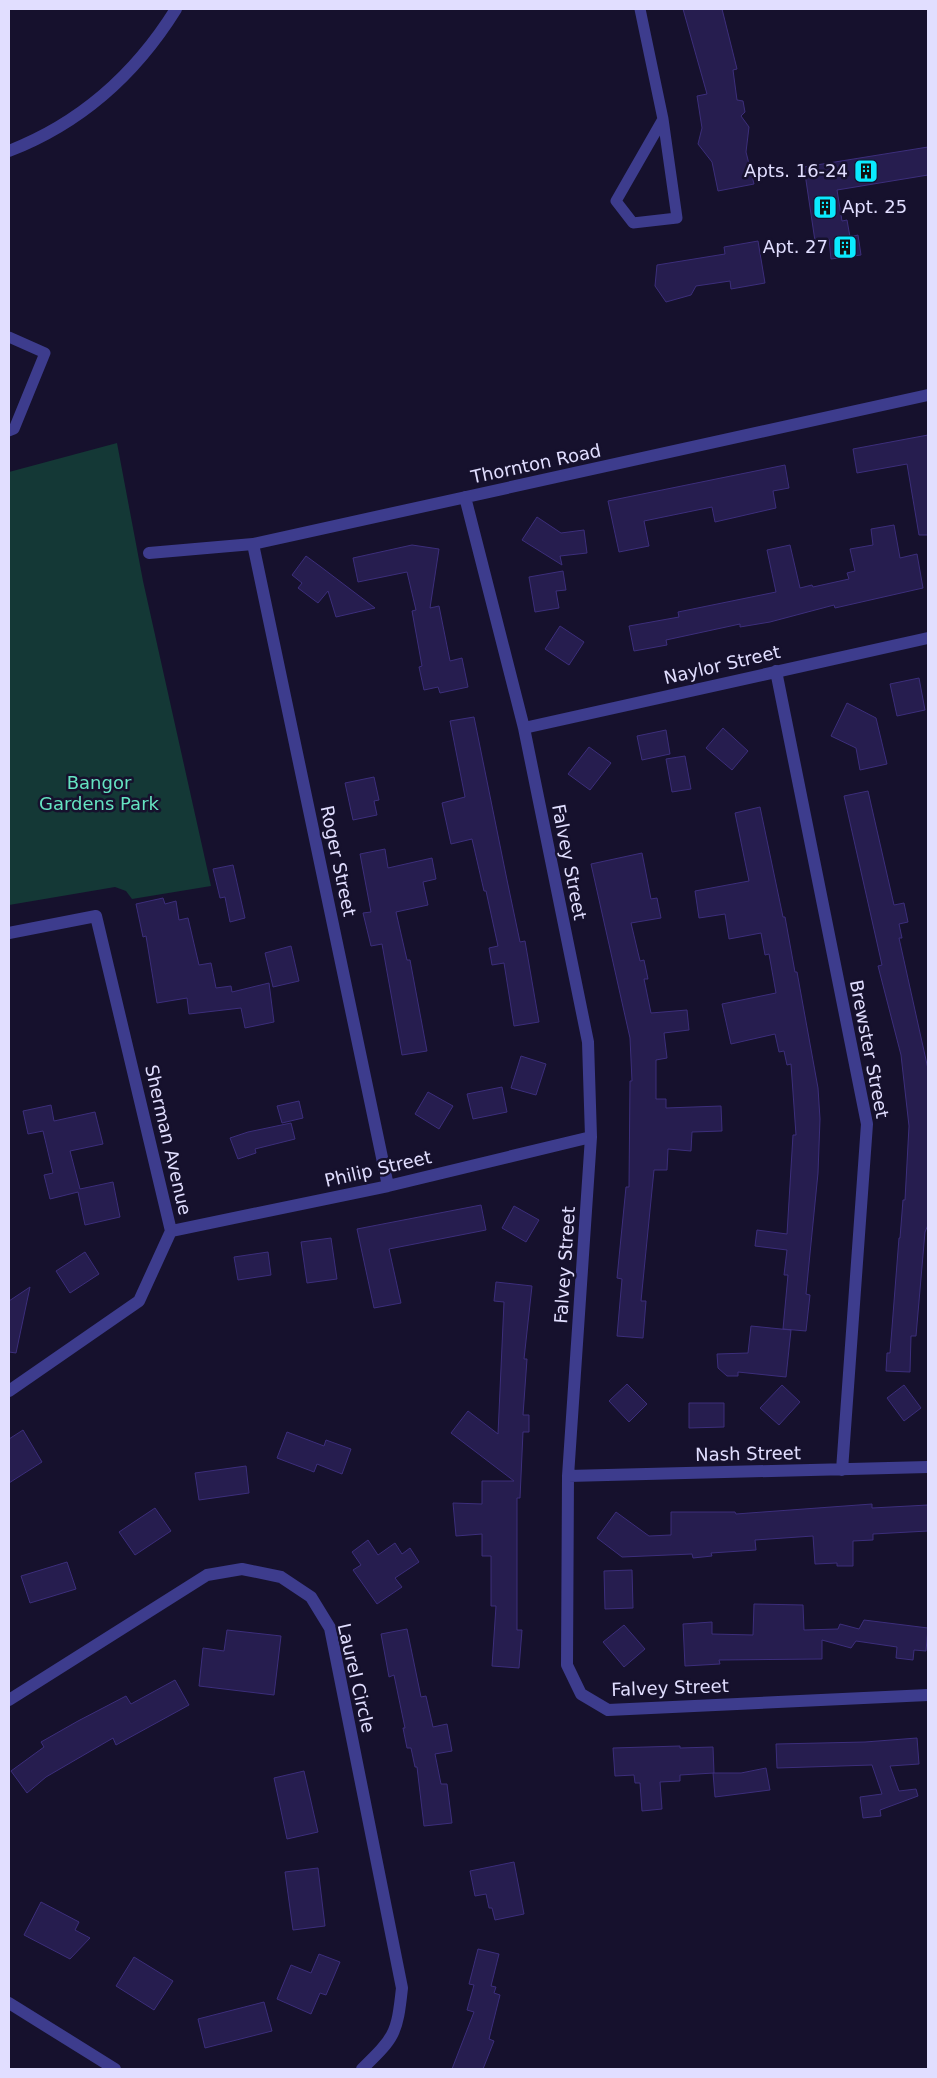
<svg xmlns="http://www.w3.org/2000/svg" width="937" height="2078" font-family="'DejaVu Sans',sans-serif">
<style>
.green{fill:#143836}
.building{fill:#261d4f;stroke:#3c2e7b}
.lines{fill:none;stroke-linecap:round;stroke-linejoin:round}
.service{stroke:#3d3c8d;stroke-width:11}
.minor{stroke:#3d3c8d;stroke-width:12}
.labels{text-anchor:middle;stroke-width:5;stroke-linejoin:round;paint-order:stroke}
.poi-label{font-size:18px;fill:#e1deff;stroke:#16112d;text-anchor:end}
.street-label{font-size:18px;fill:#e1deff;stroke:#16112d}
.park-label{font-size:18px;fill:#65e4c2;stroke:#16112d}
</style>
<rect width="100%" height="100%" fill="#16112d"/>
<path class="green" d="M 117,443 L 143,581 L 211,886 L 132,899 L 126,891 L 115,887 L 9,905 L 9,472 Z"/>
<path class="building" d="M 683,9 L 722,9 L 737,69 L 733,70 L 737,100 L 743,101 L 745,112 L 741,116 L 749,127 L 746,152 L 754,184 L 718,191 L 712,162 L 698,144 L 702,128 L 697,96 L 707,94 Z
M 928,147 L 928,175 L 837,190 L 842,221 L 847,220 L 850,237 L 858,235 L 861,255 L 831,259 L 829,239 L 815,241 L 804,167 Z
M 758,241 L 765,283 L 731,289 L 730,281 L 696,286 L 691,295 L 666,302 L 655,286 L 657,265 L 725,254 L 724,247 Z
M 928,435 L 928,535 L 919,535 L 907,464 L 857,473 L 853,449 Z
M 785,465 L 789,488 L 773,491 L 776,508 L 715,522 L 712,507 L 644,521 L 649,546 L 619,552 L 608,501 Z
M 537,517 L 561,533 L 584,530 L 587,553 L 560,556 L 562,565 L 522,540 Z
M 894,525 L 900,558 L 917,554 L 923,588 L 835,608 L 834,605 L 770,622 L 740,627 L 740,624 L 666,640 L 667,645 L 634,651 L 629,626 L 679,617 L 678,612 L 776,592 L 767,550 L 790,545 L 800,588 L 812,585 L 813,587 L 849,579 L 847,573 L 855,571 L 850,549 L 873,545 L 871,529 Z
M 412,545 L 439,549 L 430,608 L 439,606 L 450,661 L 462,658 L 468,687 L 440,693 L 438,687 L 424,690 L 419,667 L 422,666 L 412,611 L 416,610 L 407,572 L 358,582 L 353,558 Z
M 306,556 L 321,567 L 375,608 L 336,617 L 328,591 L 318,603 L 298,588 L 302,583 L 292,575 Z
M 563,571 L 566,590 L 556,591 L 559,608 L 535,612 L 529,577 Z
M 560,626 L 584,642 L 569,665 L 545,649 Z
M 919,678 L 925,710 L 897,716 L 890,684 Z
M 847,703 L 876,718 L 887,764 L 860,770 L 856,748 L 831,736 Z
M 474,717 L 507,880 L 520,942 L 525,941 L 539,1022 L 514,1026 L 504,963 L 492,965 L 489,948 L 498,946 L 486,891 L 484,891 L 472,839 L 451,844 L 442,803 L 465,797 L 450,721 Z
M 723,728 L 748,751 L 732,770 L 706,748 Z
M 666,730 L 670,754 L 642,760 L 637,736 Z
M 589,747 L 611,763 L 590,790 L 568,774 Z
M 685,756 L 691,789 L 672,792 L 666,759 Z
M 374,777 L 379,800 L 374,801 L 377,815 L 353,820 L 345,783 Z
M 868,791 L 894,905 L 904,903 L 908,922 L 899,924 L 902,938 L 899,938 L 928,1069 L 928,1225 L 925,1232 L 916,1336 L 911,1336 L 910,1372 L 886,1371 L 887,1353 L 890,1353 L 899,1238 L 900,1238 L 903,1200 L 905,1200 L 909,1126 L 901,1055 L 878,966 L 882,965 L 844,796 Z
M 760,807 L 783,917 L 785,917 L 795,972 L 797,972 L 818,1088 L 820,1119 L 818,1173 L 806,1294 L 810,1295 L 806,1331 L 783,1329 L 788,1275 L 784,1275 L 787,1250 L 755,1246 L 757,1230 L 787,1234 L 793,1135 L 796,1135 L 791,1064 L 787,1065 L 784,1051 L 779,1052 L 775,1034 L 731,1044 L 722,1004 L 776,993 L 769,954 L 765,955 L 761,933 L 729,939 L 725,914 L 699,918 L 695,891 L 749,881 L 735,813 Z
M 385,849 L 388,868 L 432,858 L 436,879 L 423,882 L 428,905 L 396,912 L 407,960 L 410,960 L 427,1051 L 402,1055 L 382,944 L 371,946 L 363,913 L 371,912 L 360,854 Z
M 642,853 L 651,899 L 657,898 L 661,918 L 631,923 L 640,961 L 644,960 L 648,979 L 644,979 L 651,1013 L 687,1010 L 689,1030 L 664,1033 L 667,1058 L 656,1060 L 656,1099 L 666,1099 L 666,1108 L 721,1106 L 722,1131 L 692,1132 L 691,1151 L 668,1149 L 667,1170 L 654,1170 L 641,1301 L 646,1301 L 643,1338 L 617,1336 L 622,1279 L 617,1278 L 626,1187 L 629,1187 L 630,1081 L 632,1081 L 630,1038 L 591,864 Z
M 233,865 L 245,918 L 230,922 L 225,897 L 220,898 L 213,869 Z
M 163,898 L 165,904 L 176,901 L 179,920 L 188,918 L 199,965 L 211,963 L 216,988 L 231,986 L 232,992 L 269,983 L 274,1022 L 245,1028 L 241,1008 L 189,1014 L 187,998 L 157,1003 L 146,936 L 143,937 L 136,904 Z
M 291,946 L 299,981 L 273,987 L 265,953 Z
M 521,1056 L 546,1064 L 536,1095 L 511,1088 Z
M 502,1087 L 507,1112 L 473,1119 L 467,1094 Z
M 428,1092 L 453,1106 L 439,1129 L 415,1114 Z
M 299,1101 L 303,1118 L 282,1123 L 277,1106 Z
M 51,1105 L 54,1121 L 95,1112 L 103,1144 L 70,1151 L 80,1189 L 113,1182 L 120,1217 L 85,1225 L 78,1192 L 50,1199 L 44,1175 L 53,1173 L 43,1131 L 28,1134 L 23,1111 Z
M 291,1123 L 295,1139 L 255,1149 L 256,1153 L 238,1159 L 230,1138 L 248,1132 Z
M 481,1205 L 486,1230 L 389,1249 L 401,1303 L 374,1308 L 357,1229 Z
M 514,1206 L 539,1220 L 526,1242 L 502,1228 Z
M 331,1238 L 337,1279 L 307,1283 L 301,1242 Z
M 85,1252 L 99,1274 L 70,1293 L 56,1271 Z
M 268,1252 L 271,1275 L 238,1280 L 234,1257 Z
M 496,1282 L 532,1286 L 524,1359 L 527,1359 L 523,1415 L 529,1415 L 529,1432 L 523,1432 L 520,1498 L 517,1498 L 517,1630 L 522,1630 L 519,1668 L 492,1666 L 496,1606 L 491,1606 L 491,1556 L 482,1556 L 482,1534 L 456,1536 L 453,1503 L 482,1504 L 482,1481 L 514,1481 L 451,1433 L 468,1411 L 498,1434 L 504,1302 L 494,1301 Z
M 30,1287 L 16,1353 L 9,1352 L 9,1301 Z
M 751,1326 L 791,1330 L 786,1377 L 738,1372 L 738,1376 L 727,1376 L 718,1368 L 717,1354 L 748,1353 Z
M 627,1384 L 647,1404 L 629,1422 L 609,1401 Z
M 782,1385 L 800,1402 L 779,1425 L 760,1408 Z
M 904,1385 L 921,1408 L 904,1421 L 887,1398 Z
M 689,1403 L 724,1403 L 724,1427 L 689,1428 Z
M 23,1430 L 42,1462 L 9,1483 L 9,1439 Z
M 287,1432 L 324,1446 L 326,1440 L 351,1449 L 342,1474 L 317,1464 L 314,1472 L 277,1458 Z
M 246,1466 L 249,1493 L 199,1500 L 195,1473 Z
M 872,1504 L 872,1508 L 928,1505 L 928,1531 L 873,1534 L 873,1540 L 853,1541 L 853,1566 L 837,1566 L 837,1563 L 815,1564 L 813,1536 L 755,1540 L 756,1550 L 711,1553 L 712,1556 L 693,1558 L 692,1554 L 622,1557 L 597,1538 L 616,1512 L 649,1536 L 671,1535 L 671,1512 L 735,1512 L 736,1514 Z
M 155,1508 L 171,1531 L 135,1555 L 119,1532 Z
M 368,1540 L 378,1555 L 395,1543 L 402,1554 L 410,1548 L 419,1562 L 395,1578 L 402,1587 L 377,1604 L 353,1570 L 361,1565 L 352,1552 Z
M 67,1562 L 76,1589 L 30,1603 L 21,1576 Z
M 632,1570 L 633,1608 L 605,1609 L 604,1571 Z
M 754,1604 L 803,1605 L 804,1630 L 838,1629 L 840,1624 L 859,1629 L 864,1620 L 928,1628 L 926,1651 L 914,1650 L 913,1660 L 896,1658 L 897,1647 L 856,1641 L 851,1648 L 822,1640 L 822,1659 L 719,1660 L 720,1664 L 685,1666 L 683,1624 L 712,1622 L 712,1634 L 753,1635 Z
M 624,1625 L 645,1649 L 624,1667 L 603,1642 Z
M 407,1629 L 421,1697 L 426,1696 L 433,1727 L 447,1724 L 452,1751 L 435,1754 L 441,1784 L 447,1784 L 452,1823 L 424,1826 L 417,1767 L 415,1767 L 411,1748 L 407,1748 L 403,1728 L 405,1728 L 394,1675 L 389,1677 L 381,1634 Z
M 227,1630 L 281,1636 L 274,1695 L 199,1686 L 203,1648 L 224,1651 Z
M 175,1680 L 189,1705 L 116,1745 L 113,1738 L 46,1777 L 27,1793 L 11,1771 L 44,1747 L 41,1742 L 78,1721 L 126,1696 L 131,1704 Z
M 917,1738 L 919,1764 L 890,1766 L 899,1791 L 916,1789 L 918,1796 L 880,1810 L 881,1816 L 863,1818 L 860,1797 L 882,1794 L 872,1765 L 777,1768 L 776,1744 L 865,1742 Z
M 680,1746 L 680,1748 L 713,1747 L 714,1773 L 680,1775 L 680,1781 L 660,1782 L 662,1809 L 642,1811 L 640,1783 L 635,1783 L 634,1775 L 615,1776 L 613,1748 Z
M 766,1768 L 770,1790 L 715,1797 L 713,1773 L 741,1773 Z
M 304,1771 L 318,1832 L 287,1839 L 274,1778 Z
M 514,1862 L 524,1914 L 495,1920 L 492,1908 L 489,1908 L 486,1894 L 475,1896 L 470,1871 Z
M 318,1868 L 325,1926 L 293,1930 L 285,1872 Z
M 41,1902 L 79,1922 L 75,1930 L 90,1938 L 70,1959 L 24,1935 Z
M 478,1949 L 499,1954 L 491,1986 L 496,1987 L 494,1993 L 500,1995 L 489,2039 L 494,2041 L 483,2069 L 452,2069 L 474,2012 L 467,2010 L 474,1985 L 469,1984 Z
M 319,1954 L 340,1962 L 326,1995 L 320,1993 L 311,2014 L 277,1999 L 291,1965 L 311,1973 Z
M 134,1957 L 173,1981 L 154,2010 L 116,1986 Z
M 264,2002 L 272,2031 L 205,2048 L 198,2019 Z"/>
<g class="lines">
<path class="service" d="M 640,9 L 663,119 L 677,218 L 633,223 L 616,201 L 663,119
M 9,337 L 45,353 L 14,429 L 9,431"/>
<path class="minor" d="M 9,151 C 81,123 135,75 176,9
M 465,497 L 524,728 L 588,1042 L 591,1137 L 568,1476 L 567,1665 L 581,1694 L 608,1710 L 928,1695
M 253,544 L 388,1186
M 149,553 L 253,544 L 928,395
M 776,671 L 867,1124 L 842,1470
M 524,728 L 928,638
M 9,933 L 96,916 L 171,1231 L 139,1301 L 9,1391
M 171,1231 L 388,1186 L 591,1137
M 568,1476 L 928,1467
M 9,1700 L 207,1575 L 242,1569 L 281,1577 L 311,1597 L 330,1628 L 402,1988 C 397,2034 395,2037 362,2069
M 9,2003 L 115,2069"/>
</g>
<defs>
<g id="building-square" transform="scale(1.25)"><rect x="-9" y="-9" width="18" height="18" rx="4" fill="#0aeaff" stroke="#16112d"/><path d="M-4-6H4V6H1V3H-1V6H-4ZM-2.5-4.3h1.7v1.8h-1.7ZM.8-4.3h1.7v1.8H.8ZM-2.5-1h1.7V.8h-1.7ZM.8-1h1.7V.8H.8Z" fill="#111"/></g>
</defs>
<g fill-rule="evenodd">
<use href="#building-square" x="866" y="171"/>
<use href="#building-square" x="825" y="207"/>
<use href="#building-square" x="845" y="247"/>
</g>
<g class="labels">
<g class="poi-label">
<text x="848" y="177">Apts. 16-24</text>
<text x="842" y="213" text-anchor="start">Apt. 25</text>
<text x="828" y="253">Apt. 27</text>
</g>
<g class="street-label">
<text transform="translate(536 464) rotate(-12)" y="6">Thornton Road</text>
<text transform="translate(722 665) rotate(-13)" y="6">Naylor Street</text>
<text transform="translate(338 861) rotate(78)" y="6">Roger Street</text>
<text transform="translate(569 862) rotate(79)" y="6">Falvey Street</text>
<text transform="translate(869 1049) rotate(79)" y="6">Brewster Street</text>
<text transform="translate(168 1140) rotate(77)" y="6">Sherman Avenue</text>
<text transform="translate(378 1169) rotate(-13)" y="6">Philip Street</text>
<text transform="translate(565 1265) rotate(-86)" y="6">Falvey Street</text>
<text transform="translate(748 1454) rotate(-1)" y="6">Nash Street</text>
<text transform="translate(356 1678) rotate(77)" y="6">Laurel Circle</text>
<text transform="translate(670 1688) rotate(-2)" y="6">Falvey Street</text>
</g>
<g class="park-label">
<text x="99" y="789">Bangor<tspan x="99" dy="21">Gardens Park</tspan></text>
</g>
</g>
<rect width="937" height="2078" fill="none" stroke="#e1deff" stroke-width="20"/>
</svg>
